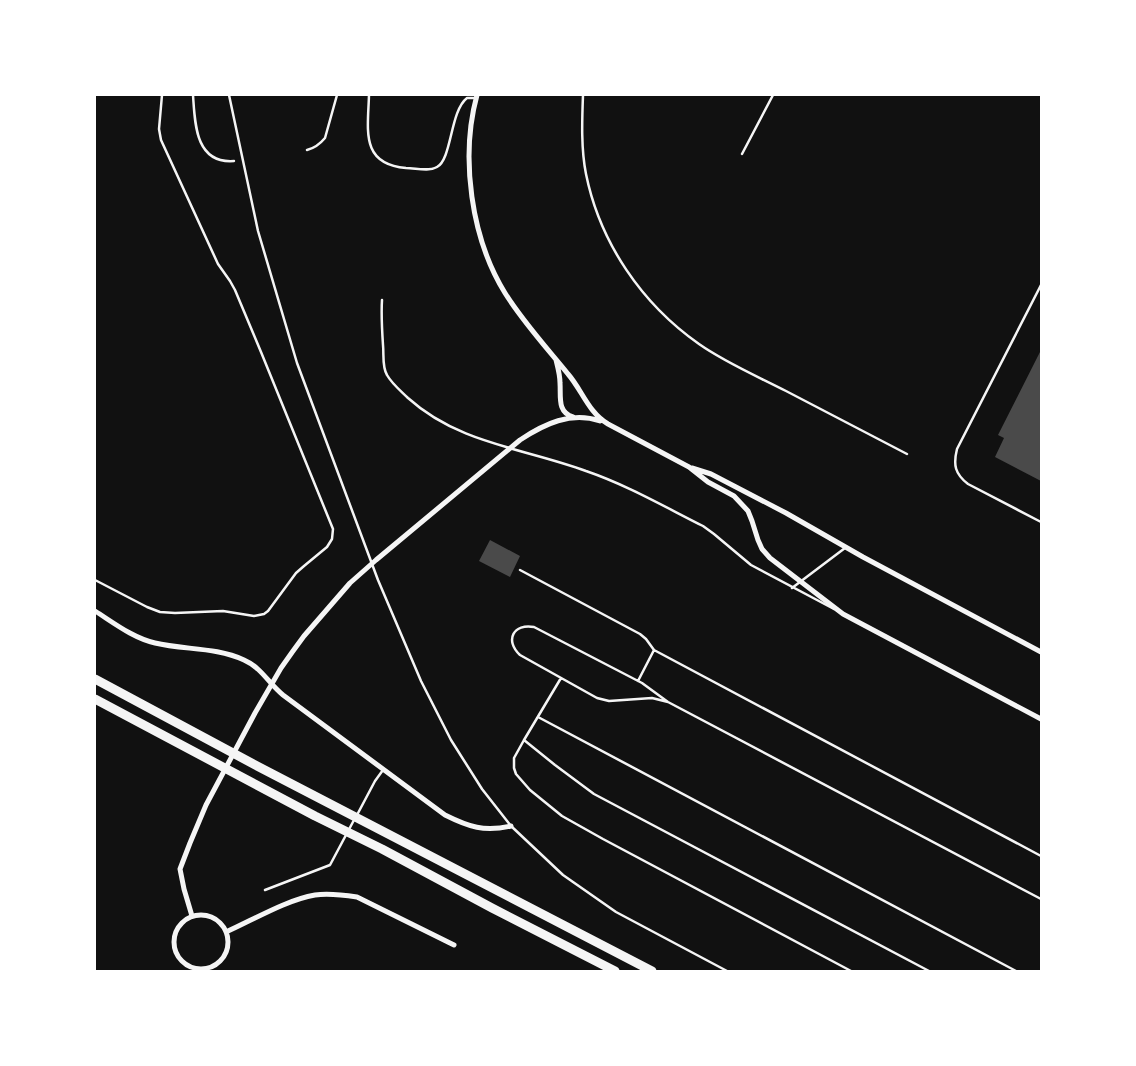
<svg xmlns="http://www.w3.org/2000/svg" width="1136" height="1066" font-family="Mulish,sans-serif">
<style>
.building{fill:#4a4a4a}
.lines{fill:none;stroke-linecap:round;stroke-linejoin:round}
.service{stroke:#f5f5f5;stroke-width:2.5}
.minor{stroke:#f5f5f5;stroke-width:5}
.trunk{stroke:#f5f5f5;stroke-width:9}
</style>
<rect width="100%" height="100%" fill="#111"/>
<path class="building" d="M 1041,350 L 1041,481 L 995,457 L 1004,438 L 998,435 Z
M 490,540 L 520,556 L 510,577 L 479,561 Z"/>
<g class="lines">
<path class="service" d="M 193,95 C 195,123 195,164 234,161
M 229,95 L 258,231 L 297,363 L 378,580 L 421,681 L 451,740 L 482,789 L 511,826 L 563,875 L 616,912 L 727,971
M 369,95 C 368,130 360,164 406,168 C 416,168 428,172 437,167 C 452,159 450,111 467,98 L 476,98
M 583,95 C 582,121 581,149 586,174 C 600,243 642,304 699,344 C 726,363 757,376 786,391 C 826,412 867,433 907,454
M 307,150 C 315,148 320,144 325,138 L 337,95
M 742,154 L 773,95
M 1041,285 L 957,449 C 953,465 955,474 968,484 L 1041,522
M 382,300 C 381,315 382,330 383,345 C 384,355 382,367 387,375 C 392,384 401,391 408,398 C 459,444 524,448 586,471 C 627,485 665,507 703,526 L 714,534 L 751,565 L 834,609
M 520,570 L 640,634 L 646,639 L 654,650
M 95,580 L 147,607 L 160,612 L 175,613 L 223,611 L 254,616 L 264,614 L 268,611 L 296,573 L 304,566 L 327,547 L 332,539 L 333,529 L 261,352 L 235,290 L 230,281 L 218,264 L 161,140 L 159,129 L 162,95
M 792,588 L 845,548
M 561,678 L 524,740 L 555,765 L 594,794 L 929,971
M 638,681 L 654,650 L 1041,856
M 668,702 L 652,698 L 609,701 L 597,698 L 520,655 C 504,640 514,623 534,627 L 642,683 L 668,702 L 1041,899
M 538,717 L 1016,971
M 524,740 L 514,758 L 514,768 L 516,774 L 530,790 L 562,816 L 603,839 L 851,971
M 357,815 L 375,781 L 383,770
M 265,890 L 330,865 L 354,820"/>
<path class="minor" d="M 477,95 C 460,157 471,238 505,293 C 523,322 547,348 568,374 C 582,390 588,412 608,424 L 689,467 L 708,482 L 734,496 L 748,511 L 752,521 L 758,540 L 762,549 L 770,558 L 843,614 L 1041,719
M 556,360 C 558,368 560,375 560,383 C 561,397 557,412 573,417
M 692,468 L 711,474 L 786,513 L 863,557 L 1041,652
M 95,611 C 114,623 133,638 155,643 C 184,650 216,647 244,660 C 262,668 269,684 283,695 C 337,735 391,775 445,815 C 469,827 484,832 511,826
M174 942a27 27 0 1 1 54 0a27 27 0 1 1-54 0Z
M 192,916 L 184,889 L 180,869 L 190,843 L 206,805 L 255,713 L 281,668 L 293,651 L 304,636 L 350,583 L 376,560 L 520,440 C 544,424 571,411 600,421
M 226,932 C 253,920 286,900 315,895 C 328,893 344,895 357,897 L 454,945"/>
<path class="trunk" d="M 95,679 L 259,767 L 652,971
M 95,699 L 315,816 L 382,849 L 492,908 L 615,971"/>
</g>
<rect width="1136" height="1066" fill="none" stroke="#ffffff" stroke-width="192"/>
</svg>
